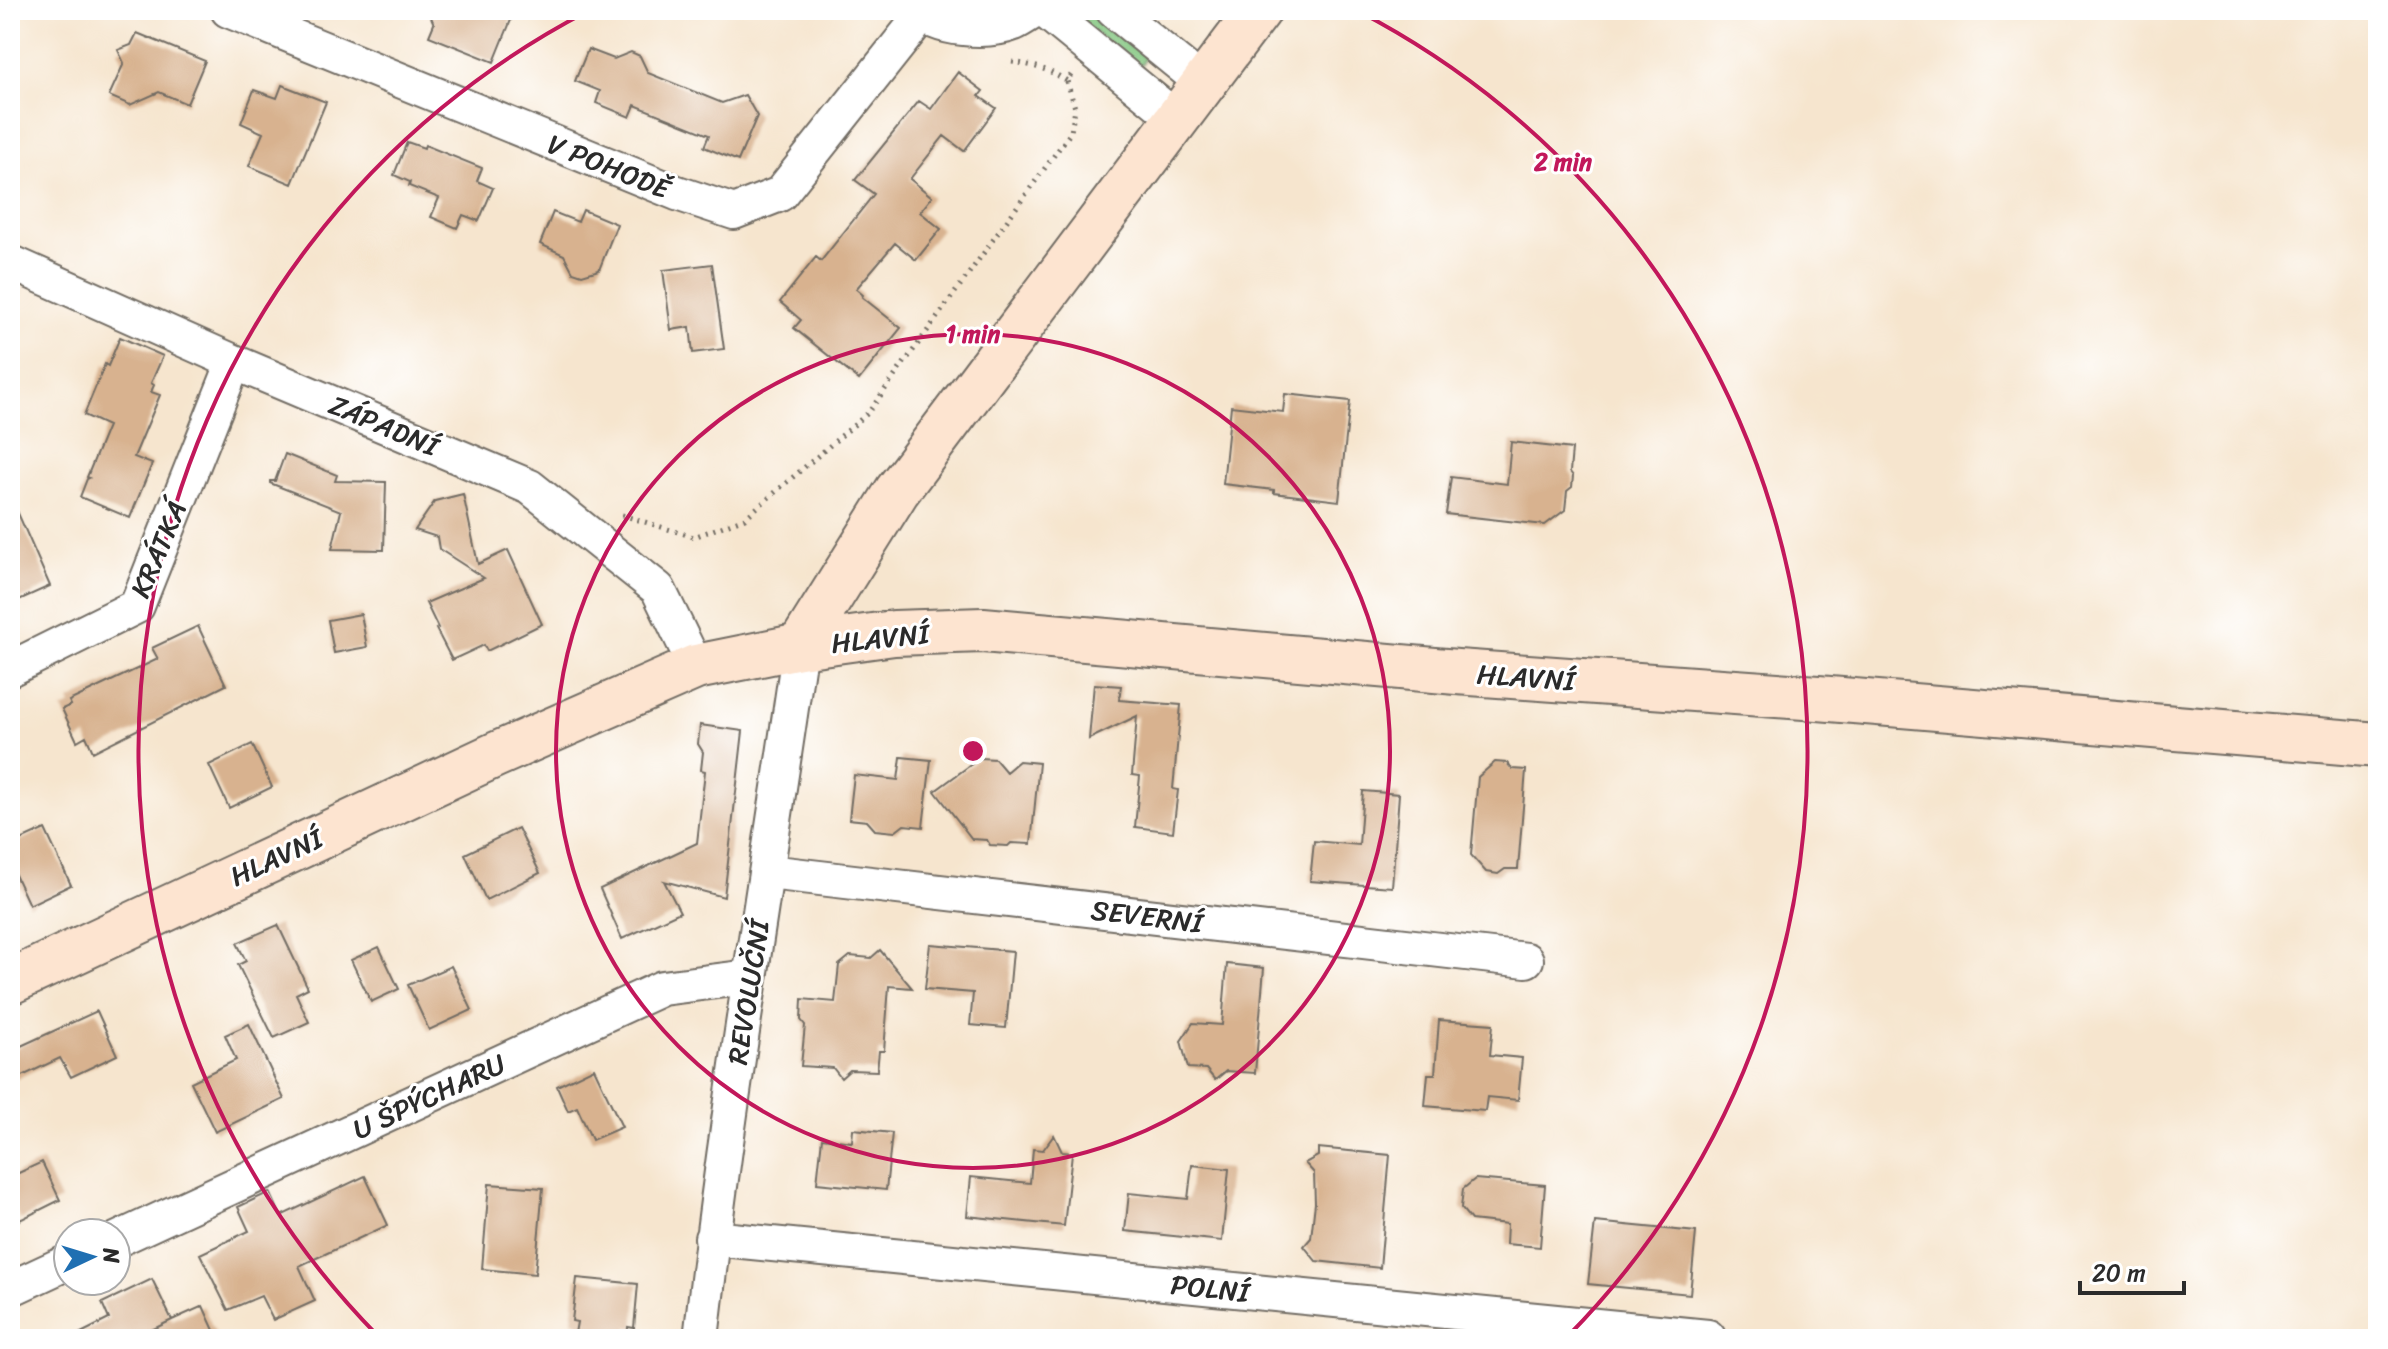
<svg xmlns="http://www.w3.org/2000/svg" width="2388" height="1349" font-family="Sriracha,sans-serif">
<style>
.green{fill:#82c67f;stroke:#567855;stroke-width:2}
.building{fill:#d8b28f}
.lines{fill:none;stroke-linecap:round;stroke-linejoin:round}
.street-casing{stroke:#726c64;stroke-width:38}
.secondary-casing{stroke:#726c64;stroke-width:48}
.path{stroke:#726c64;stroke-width:5;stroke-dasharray:2 6;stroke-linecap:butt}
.street{stroke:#fff;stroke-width:34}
.secondary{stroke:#fde4d0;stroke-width:44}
.ring{fill:none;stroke:#c2185b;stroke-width:4}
.labels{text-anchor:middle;stroke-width:6;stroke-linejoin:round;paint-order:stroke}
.street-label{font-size:28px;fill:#2b2b2b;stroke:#fff}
.centre{fill:#c2185b;stroke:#fff;stroke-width:4}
.ring-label{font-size:24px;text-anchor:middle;font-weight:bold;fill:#c2185b;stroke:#fff;stroke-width:6;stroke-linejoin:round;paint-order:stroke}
</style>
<rect width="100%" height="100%" fill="#fff"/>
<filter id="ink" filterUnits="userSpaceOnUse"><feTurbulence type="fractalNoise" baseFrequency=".0125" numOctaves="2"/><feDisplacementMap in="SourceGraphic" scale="16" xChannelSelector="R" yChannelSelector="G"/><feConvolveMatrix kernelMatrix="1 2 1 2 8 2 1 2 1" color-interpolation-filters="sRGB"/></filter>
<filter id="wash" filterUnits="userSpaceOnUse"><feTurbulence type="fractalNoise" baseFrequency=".006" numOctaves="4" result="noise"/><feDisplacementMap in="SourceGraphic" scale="32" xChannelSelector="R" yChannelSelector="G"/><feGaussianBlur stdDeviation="1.8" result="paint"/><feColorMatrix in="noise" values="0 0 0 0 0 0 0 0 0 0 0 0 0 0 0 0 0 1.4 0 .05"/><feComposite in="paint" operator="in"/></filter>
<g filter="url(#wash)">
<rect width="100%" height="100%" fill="#f6e5ce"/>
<path class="green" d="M 1073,10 L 1087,10 L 1143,54 L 1145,59 L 1139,67 L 1072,15 Z"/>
<g id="blocks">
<path class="building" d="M 428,10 L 515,10 L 494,62 L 429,36 L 434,24 Z
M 137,33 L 205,61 L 187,104 L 159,92 L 130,105 L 109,96 L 124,63 L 118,50 L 131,45 Z
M 588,49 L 614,59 L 631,52 L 640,56 L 648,73 L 722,103 L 745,95 L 757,116 L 738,161 L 704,147 L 709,135 L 635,105 L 630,117 L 596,103 L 600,91 L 575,81 Z
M 958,72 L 983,91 L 979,96 L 996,108 L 964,151 L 944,136 L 910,179 L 932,197 L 920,212 L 941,229 L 916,260 L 895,243 L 856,289 L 863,295 L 862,297 L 901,328 L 859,380 L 794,328 L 801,320 L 780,302 L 816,257 L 821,261 L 874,194 L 855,180 L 919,101 L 931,109 Z
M 282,85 L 326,102 L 292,184 L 249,166 L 263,133 L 241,123 L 254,90 L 277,98 Z
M 407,142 L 424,148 L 425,145 L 482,168 L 477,181 L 493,188 L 479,221 L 463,215 L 457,228 L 431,217 L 439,198 L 409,186 L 410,182 L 394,175 Z
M 583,210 L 617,224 L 599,270 L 582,275 L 573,272 L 564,255 L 540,244 L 553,212 L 578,222 Z
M 712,264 L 724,349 L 693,353 L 690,327 L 671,330 L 663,270 Z
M 120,337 L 163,356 L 151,383 L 154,385 L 151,392 L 160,395 L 134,457 L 152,464 L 130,518 L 80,497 L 87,479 L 89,478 L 87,477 L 108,426 L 84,415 L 105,364 L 108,366 Z
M 1285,394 L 1350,401 L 1339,501 L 1274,493 L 1274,490 L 1223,484 L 1231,406 L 1283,412 Z
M 1511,442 L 1572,449 L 1570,472 L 1573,476 L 1572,487 L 1567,491 L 1565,510 L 1545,525 L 1446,514 L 1451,477 L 1507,484 Z
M 285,454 L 337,475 L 335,481 L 386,482 L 384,550 L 332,549 L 341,511 L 270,483 L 270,481 L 275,481 Z
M 463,494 L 478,564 L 508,550 L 542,624 L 487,651 L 484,645 L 452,660 L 436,629 L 438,628 L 426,603 L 484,578 L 439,549 L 437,537 L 415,530 L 435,501 Z
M 10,495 L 50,586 L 10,604 Z
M 361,614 L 367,647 L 334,653 L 328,620 Z
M 198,626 L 226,685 L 93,752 L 86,736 L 77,741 L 62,709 L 71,705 L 69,701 L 158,659 L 152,648 Z
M 1094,684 L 1121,686 L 1119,700 L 1181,705 L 1173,789 L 1178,790 L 1173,832 L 1135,827 L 1140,776 L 1132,775 L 1137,716 L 1089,739 Z
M 700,725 L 743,731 L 724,897 L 664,881 L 680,912 L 622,939 L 600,889 L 697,843 L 705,771 L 701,770 L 703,752 L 698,744 Z
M 252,744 L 272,787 L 229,808 L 209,765 Z
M 901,757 L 931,760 L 923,827 L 904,825 L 895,832 L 875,830 L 867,821 L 849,819 L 854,775 L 898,780 Z
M 980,758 L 995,759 L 1006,772 L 1019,761 L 1039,763 L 1031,844 L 1011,843 L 1008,846 L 990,845 L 987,840 L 972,839 L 935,791 Z
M 1495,762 L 1507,763 L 1512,769 L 1526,770 L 1518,869 L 1505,869 L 1498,874 L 1486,872 L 1471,855 L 1478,777 Z
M 1363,791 L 1399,794 L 1392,887 L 1310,881 L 1314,841 L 1359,845 Z
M 518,828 L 540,873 L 486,900 L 465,854 Z
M 45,829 L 71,885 L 29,905 L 10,864 L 10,845 Z
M 278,925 L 308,988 L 296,994 L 309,1022 L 274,1038 L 238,965 L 246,961 L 237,943 Z
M 930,944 L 1013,951 L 1006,1028 L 970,1025 L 973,993 L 925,989 Z
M 379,947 L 399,989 L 371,1002 L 351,960 Z
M 880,950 L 912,988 L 889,986 L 884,1051 L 879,1051 L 877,1071 L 850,1070 L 841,1078 L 833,1068 L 801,1066 L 805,1025 L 801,1020 L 802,999 L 835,1002 L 839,965 L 850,956 L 871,958 Z
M 1227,964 L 1264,968 L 1255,1073 L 1226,1071 L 1215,1080 L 1206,1069 L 1188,1068 L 1181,1041 L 1193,1023 L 1222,1025 Z
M 451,966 L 472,1010 L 429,1030 L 408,985 Z
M 97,1011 L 117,1055 L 71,1077 L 60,1058 L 10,1082 L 10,1051 Z
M 1439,1020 L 1493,1024 L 1490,1055 L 1522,1058 L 1518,1100 L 1487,1097 L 1485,1111 L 1425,1106 L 1428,1074 L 1435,1074 Z
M 249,1024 L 284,1099 L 215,1132 L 191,1082 L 236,1060 L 225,1035 Z
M 594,1068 L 622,1127 L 592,1140 L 577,1107 L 568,1111 L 557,1086 Z
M 853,1129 L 892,1133 L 886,1190 L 817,1183 L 822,1138 L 852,1142 Z
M 1054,1135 L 1062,1152 L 1072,1153 L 1064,1226 L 967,1216 L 971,1177 L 1030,1183 L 1033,1149 L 1043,1150 Z
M 1318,1148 L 1390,1155 L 1380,1268 L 1316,1261 L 1304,1246 L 1311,1238 L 1315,1203 L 1314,1173 L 1305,1163 L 1318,1156 Z
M 42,1162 L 60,1200 L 20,1220 L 10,1199 L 10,1177 Z
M 1192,1165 L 1229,1169 L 1222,1241 L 1125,1231 L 1129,1193 L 1188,1199 Z
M 365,1176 L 388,1225 L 299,1266 L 315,1301 L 273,1320 L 261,1296 L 228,1310 L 200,1254 L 249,1231 L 238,1207 L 270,1192 L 281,1216 Z
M 1475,1179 L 1545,1185 L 1540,1247 L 1506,1244 L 1507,1224 L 1471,1220 L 1461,1208 L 1463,1189 Z
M 489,1184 L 543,1188 L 535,1274 L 482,1269 Z
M 1595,1222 L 1696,1232 L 1690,1294 L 1588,1284 Z
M 577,1278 L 638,1284 L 634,1328 L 628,1327 L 627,1339 L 574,1339 L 577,1322 L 572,1321 Z
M 152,1279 L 172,1320 L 133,1339 L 69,1339 L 109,1319 L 102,1303 Z
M 203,1306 L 218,1339 L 133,1339 L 172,1320 Z"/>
</g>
</g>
<g filter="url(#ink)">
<use href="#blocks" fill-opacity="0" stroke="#726c64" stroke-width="2"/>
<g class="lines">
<g class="street-casing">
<path id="street" d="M 228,10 L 677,193 L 734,212 L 780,194 L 922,15
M 918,10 C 937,31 989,33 1014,23 C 1021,20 1029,14 1036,10
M 1044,10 L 1176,118
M 1113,10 L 1203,83
M 10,262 L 234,362 L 530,487 L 658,589 L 696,667
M 10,669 L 137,606 L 234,362
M 768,872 L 1526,960
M 712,1238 L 1708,1337
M 116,1240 L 662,988 L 749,977
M 10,1289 L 68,1262
M 701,1339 C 727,1107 767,877 800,646"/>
</g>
<g class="secondary-casing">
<path id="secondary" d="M 800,646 L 897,491 L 1259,10
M 10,982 L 495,755 L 696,667 L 800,646 L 894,633 L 983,630 L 1457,672 L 1818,698 L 2378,745"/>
</g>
<path class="path" d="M 1012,62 C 1032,65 1049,69 1067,81
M 622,515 L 694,537 L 745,518 L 868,413 L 1071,132 L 1075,108 L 1067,81 L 1071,75"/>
<use href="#street" class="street"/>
<use href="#secondary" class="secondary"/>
</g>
</g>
<g class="ring">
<circle cx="973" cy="751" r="417"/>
<path d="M378 1336A834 834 0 0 1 588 11M1358 11A834 834 0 0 1 1568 1336"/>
</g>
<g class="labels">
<g class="street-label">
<text transform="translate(609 166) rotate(22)" y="10">V POHODĚ</text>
<text transform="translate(384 425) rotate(23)" y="10">ZÁPADNÍ</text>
<text transform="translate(158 549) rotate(-67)" y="10">KRÁTKÁ</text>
<text transform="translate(880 638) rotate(-6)" y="10">HLAVNÍ</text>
<text transform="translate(1526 677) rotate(4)" y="10">HLAVNÍ</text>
<text transform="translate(276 857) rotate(-25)" y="10">HLAVNÍ</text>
<text transform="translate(1147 916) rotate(7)" y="10">SEVERNÍ</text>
<text transform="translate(748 992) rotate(-81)" y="10">REVOLUČNÍ</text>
<text transform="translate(429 1096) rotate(-25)" y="10">U ŠPÝCHARU</text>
<text transform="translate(1210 1288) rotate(6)" y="10">POLNÍ</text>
</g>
</g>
<circle cx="973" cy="751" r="12" class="centre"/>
<g class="ring-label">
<text x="1563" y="170">2 min</text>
<text x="973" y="342">1 min</text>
</g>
<rect width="2388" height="1349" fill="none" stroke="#fff" stroke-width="40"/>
<g transform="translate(92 1257) rotate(86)"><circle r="38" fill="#ffffff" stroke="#aaaaaa" stroke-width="2"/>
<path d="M0-6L14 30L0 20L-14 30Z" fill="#1f6fb2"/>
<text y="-12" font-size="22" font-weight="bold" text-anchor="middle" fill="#2b2b2b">N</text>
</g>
<path d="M2080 1281v12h104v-12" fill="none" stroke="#2b2b2b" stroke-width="4"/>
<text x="2092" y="1281" font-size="24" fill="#2b2b2b" stroke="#ffffff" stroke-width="6" paint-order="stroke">20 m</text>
</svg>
